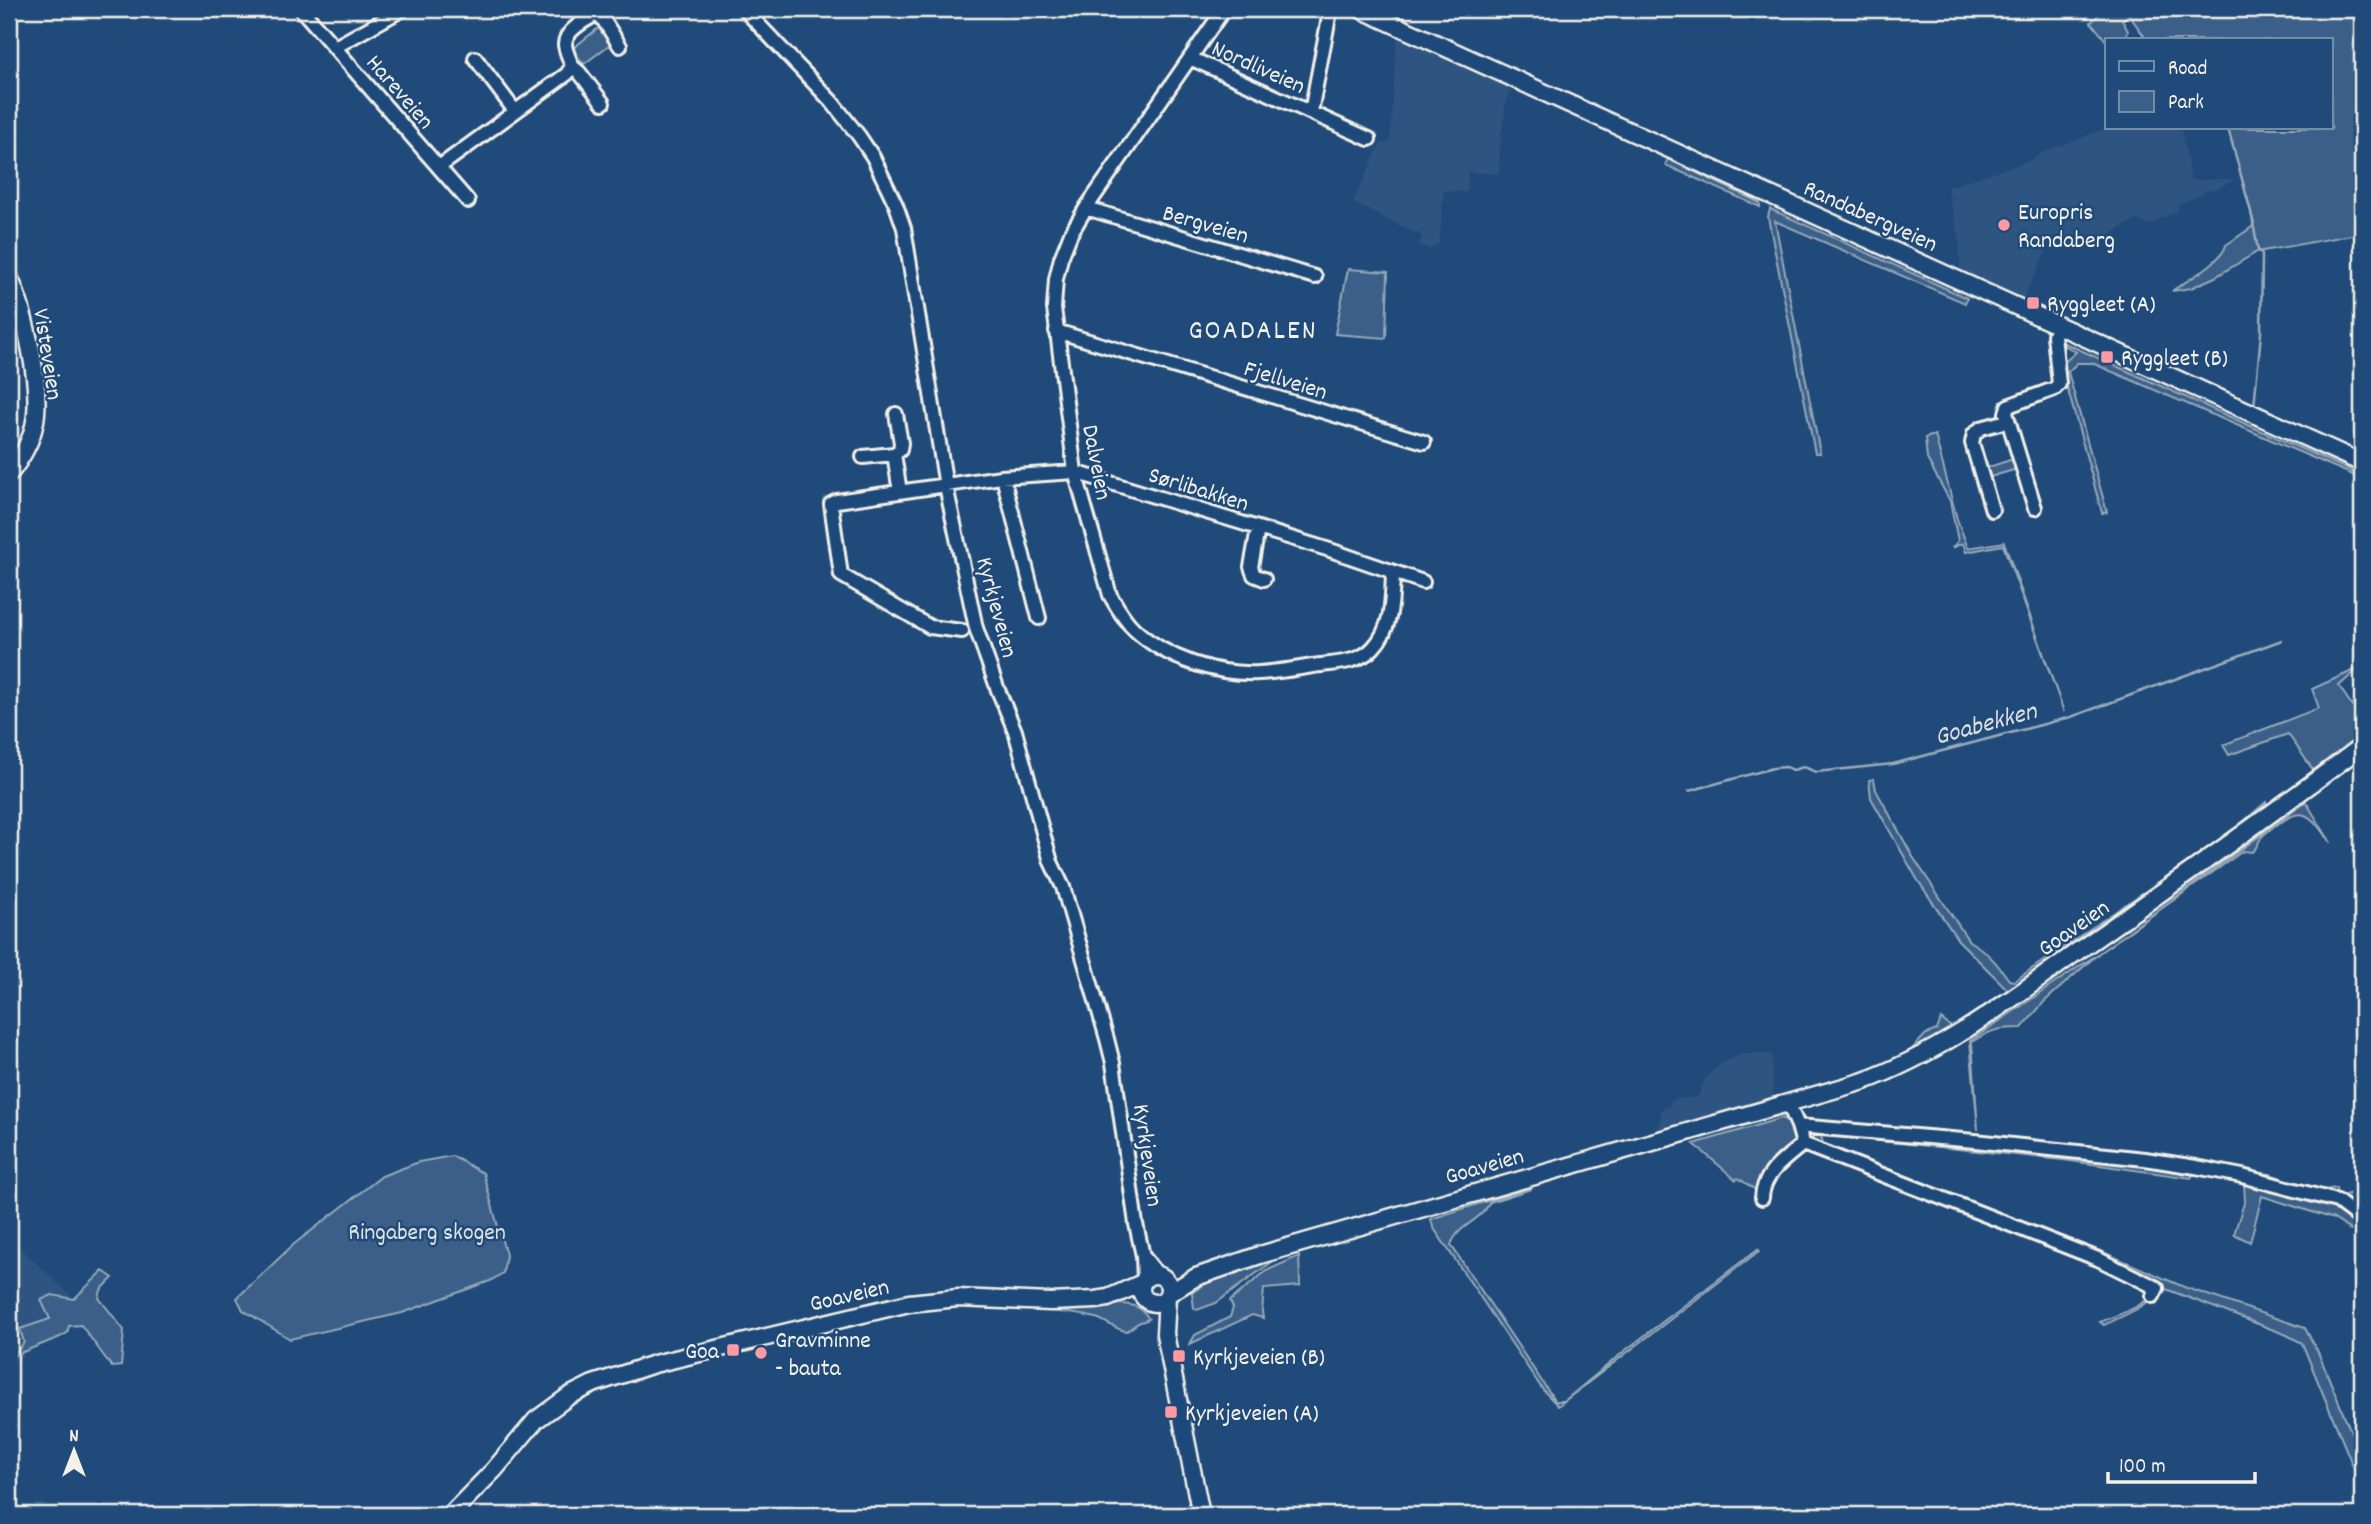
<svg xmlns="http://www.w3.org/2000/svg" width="2371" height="1524" font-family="Dekko,sans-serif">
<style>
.built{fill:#2d5581}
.green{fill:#3a5f88;stroke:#97a8b8;stroke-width:2}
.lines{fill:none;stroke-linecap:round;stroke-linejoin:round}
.stream{stroke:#9cacbb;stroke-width:2.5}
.minor-casing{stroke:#f4f1e8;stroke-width:18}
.major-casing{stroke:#f4f1e8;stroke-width:21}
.minor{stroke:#1f4a7a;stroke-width:12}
.major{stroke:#1f4a7a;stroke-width:16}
.poi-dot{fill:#ff9aa2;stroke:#1f4a7a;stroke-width:2.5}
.labels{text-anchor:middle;stroke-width:5;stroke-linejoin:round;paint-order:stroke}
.street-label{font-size:24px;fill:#f4f1e8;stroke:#1f4a7a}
.poi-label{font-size:24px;fill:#f4f1e8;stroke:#1f4a7a;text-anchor:start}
.park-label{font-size:24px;fill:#e1e2de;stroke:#1f4a7a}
.water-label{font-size:26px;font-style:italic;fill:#dee0dd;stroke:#1f4a7a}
.quarter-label{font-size:28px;letter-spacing:2px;fill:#f4f1e8;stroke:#1f4a7a}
</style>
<rect width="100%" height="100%" fill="#1f4a7a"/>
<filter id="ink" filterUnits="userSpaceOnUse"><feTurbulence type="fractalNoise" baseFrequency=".0143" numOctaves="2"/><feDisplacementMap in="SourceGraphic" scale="14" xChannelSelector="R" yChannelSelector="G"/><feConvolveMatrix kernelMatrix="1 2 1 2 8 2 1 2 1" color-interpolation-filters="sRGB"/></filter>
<g filter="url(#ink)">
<path class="built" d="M 1397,36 L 1511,88 L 1506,103 L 1501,137 L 1499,174 L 1468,172 L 1467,192 L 1444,191 L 1439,244 L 1429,249 L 1419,244 L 1422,236 L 1353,203 L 1381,142 L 1388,144 L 1390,140 Z
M 2108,128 L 2181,128 L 2191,180 L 2235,179 L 2217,189 L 2206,190 L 2206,192 L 2177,205 L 2179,210 L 2148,225 L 2137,220 L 2074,252 L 2054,235 L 2023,299 L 2015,300 L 1960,273 L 1959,236 L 1947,187 L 2029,161 L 2041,153 Z
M 1762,1053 L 1772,1055 L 1773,1103 L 1659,1135 L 1661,1109 L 1671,1106 L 1671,1100 L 1698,1097 L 1706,1077 L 1721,1064 L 1742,1054 Z
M 9,1237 L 74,1299 L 52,1295 L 50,1319 L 24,1342 L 15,1355 L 29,1350 L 9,1368 Z"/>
<path class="green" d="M 2100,9 L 2362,9 L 2362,233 L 2257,252 L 2215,277 L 2191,288 L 2172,291 C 2186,281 2223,261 2226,245 L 2252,227 L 2254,223 L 2228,128 L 2331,128 L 2331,40 L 2147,40 L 2129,15 L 2122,20 L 2128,31 L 2125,40 L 2107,42 L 2091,22 L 2101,13 Z
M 601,26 L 613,42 L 584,64 L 572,49 Z
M 1668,159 L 1760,203 L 1760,207 L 1670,167 L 1665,165 Z
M 1770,209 L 1967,298 L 1965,303 L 1775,221 L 1820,453 L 1815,453 L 1768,217 Z
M 1348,269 L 1388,272 L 1386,338 L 1335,334 Z
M 2060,341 L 2349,470 L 2362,477 L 2362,479 L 2092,363 L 2077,363 L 2068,372 L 2107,512 L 2102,513 L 2061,365 L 2076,352 L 2064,345 Z
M 2110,358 L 2127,362 L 2362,468 L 2362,473 Z
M 1935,435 L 1957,519 L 1968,548 L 2004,542 L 2064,712 L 2003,545 L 1966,552 L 1963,543 L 1952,548 L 1958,541 L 1950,501 L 1927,459 L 1925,438 Z
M 2016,458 L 2020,468 L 1987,478 L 1984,467 L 1989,467 Z
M 2359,668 L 2339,686 L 2362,721 L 2362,741 L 2316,774 L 2288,734 L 2229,755 L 2223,745 L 2319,708 L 2312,689 Z
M 1874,779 L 1876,790 L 1913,857 L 1969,941 C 1987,951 1997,963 2009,980 L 2014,981 L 2230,833 L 2266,802 L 2270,807 L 2010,992 L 1958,940 L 1917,879 L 1871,798 L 1869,780 Z
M 2306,802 L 2331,843 C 2313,821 2307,802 2279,824 C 2273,828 2264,833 2261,838 C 2257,844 2258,847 2252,852 L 2243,851 L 2099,953 L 2044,1002 L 2022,1028 C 1999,1028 1992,1029 1972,1042 L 1978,1130 L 1970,1041 L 2099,953 Z
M 1941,1019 L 1955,1030 L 1900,1062 L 1926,1034 L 1937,1030 Z
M 1782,1118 C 1790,1122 1797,1132 1798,1141 L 1784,1159 L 1762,1194 L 1738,1178 L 1736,1180 L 1694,1144 Z
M 1805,1131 L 2213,1167 L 2270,1174 L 2319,1191 L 2336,1188 L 2337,1197 L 2356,1192 L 2358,1211 L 2362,1214 L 2362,1238 L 2334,1219 L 2262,1196 L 2250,1242 L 2234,1234 L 2245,1200 L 2244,1183 L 2196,1170 L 2191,1178 L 2063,1160 L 1821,1135 L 1823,1145 L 2103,1252 L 2184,1287 L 2305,1328 L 2318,1352 L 2362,1458 L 2362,1488 L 2302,1343 L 2287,1335 L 2163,1288 C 2147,1307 2125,1315 2104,1325 L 2100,1322 C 2119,1314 2147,1307 2156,1288 L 1816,1149 L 1815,1141 L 1804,1134 Z
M 452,1156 L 483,1173 L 506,1255 L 503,1273 L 490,1281 L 402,1313 L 290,1339 L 243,1310 L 237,1298 L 293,1245 L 382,1176 L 419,1162 Z
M 1531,1187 L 1531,1189 L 1490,1202 C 1481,1222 1458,1224 1451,1245 L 1555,1401 L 1564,1401 L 1627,1349 L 1758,1249 L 1759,1251 L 1558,1406 L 1543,1390 L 1433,1227 L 1431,1219 Z
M 1280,1256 L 1216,1303 L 1197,1310 L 1194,1308 L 1192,1293 C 1218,1273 1249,1265 1280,1256 Z
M 1299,1256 L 1300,1286 L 1264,1289 L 1262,1312 L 1263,1318 L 1252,1315 L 1190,1344 L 1195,1335 L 1230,1317 L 1233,1308 L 1230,1301 L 1266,1271 Z
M 103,1271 L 113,1278 L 101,1290 L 99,1298 L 124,1330 L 121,1366 L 112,1367 L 81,1325 L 69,1326 L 67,1333 L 60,1337 L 15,1355 L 24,1342 L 20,1329 L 50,1319 L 41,1300 L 52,1295 L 74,1299 Z
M 1118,1304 C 1132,1304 1141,1306 1149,1319 L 1138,1323 L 1127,1331 C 1116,1330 1106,1321 1096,1318 C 1065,1310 1031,1310 1000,1306 L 1080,1306 Z"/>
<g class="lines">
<path class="stream" d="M 2228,128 L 2251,212 L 2258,250 L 2262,254 L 2261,333 L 2254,407
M 1689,791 L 1773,768 L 1786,767 L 1793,770 L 1804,767 L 1816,772 L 1893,764 L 2071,717 L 2282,640"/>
<g class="minor-casing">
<path id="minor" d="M 301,9 L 468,201
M 744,9 L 832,102 L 859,136 L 873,157 L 896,205 L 904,228 L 946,486 L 976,628 L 998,690 L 1015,731 L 1051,862 L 1063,887 L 1107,1039 L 1113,1063 L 1136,1224 L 1143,1256 L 1144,1281
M 1224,9 L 1086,208 L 1071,233 L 1061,258 L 1056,279 L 1054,308 L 1075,472 L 1110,595 C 1117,607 1124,620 1135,630 C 1167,659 1216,675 1259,673 C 1277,672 1295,669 1313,666 C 1333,663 1358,664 1373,648 C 1393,627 1392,599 1393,572
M 599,13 L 620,46
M 335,47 L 403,9
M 475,58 L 515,111
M 1190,58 L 1369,139
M 572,66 L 579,72 L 603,103
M 1311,112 L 1330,12
M 439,167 L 567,74 L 572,66 C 570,60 566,52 565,45 C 564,28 594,16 606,9
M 1086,208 L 1315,277
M 1056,331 L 1424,442
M 896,414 L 901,443 L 900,450 L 894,454 L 900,492
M 863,457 L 894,454
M 1003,477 L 1039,618
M 2035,508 L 2006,413 L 2008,406 L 2054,389 L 2059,384 L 2054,335 L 2059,325
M 1992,510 L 1972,443 L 1974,434 L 1981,428 L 2007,421
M 1258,529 L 1251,567 L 1254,575 L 1264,579
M 962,631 L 930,627 L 841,575 L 831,504 L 837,501 L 1001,477 L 1075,472 L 1330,550 L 1423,582
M 1788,1103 L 1798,1126 L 1975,1141 L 2145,1159 L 2196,1167 L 2242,1176 L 2337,1201 L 2362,1220
M 1798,1126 L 1803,1144 L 2098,1259 L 2157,1288 L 2153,1296
M 1762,1198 C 1763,1173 1785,1159 1803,1144
M 1143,1256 L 1159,1276"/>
</g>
<g class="major-casing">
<path id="major" d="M 1360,9 L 2362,463
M 9,277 C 25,311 43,390 34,426 C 30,445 20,460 9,474
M1141 1289a14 14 0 1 1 28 0a14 14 0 1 1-28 0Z
M 1168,1294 L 1196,1277 L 1260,1255 L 1861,1082 C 1940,1054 2010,1000 2078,951 C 2174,884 2269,816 2362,746
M 1167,1296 L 1165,1334 L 1201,1515
M 450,1515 L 494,1470 L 536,1420 L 569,1396 L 593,1384 L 654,1364 L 909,1303 L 958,1298 L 1051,1302 L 1095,1300 L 1108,1298 L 1142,1283"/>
</g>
<use href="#minor" class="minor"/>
<use href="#major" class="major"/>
</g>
</g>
<g class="poi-dot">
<circle cx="2004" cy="225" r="7"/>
<rect x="2026" y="296" width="14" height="14" rx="3.5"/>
<rect x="2100" y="350" width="14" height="14" rx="3.5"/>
<rect x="726" y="1343" width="14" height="14" rx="3.5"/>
<circle cx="761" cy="1353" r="7"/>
<rect x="1172" y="1349" width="14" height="14" rx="3.5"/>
<rect x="1164" y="1405" width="14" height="14" rx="3.5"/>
</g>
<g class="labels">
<g class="street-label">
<text transform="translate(1259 66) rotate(24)" y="8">Nordliveien</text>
<text transform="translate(401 91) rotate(49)" y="8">Hareveien</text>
<text transform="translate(1871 215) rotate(24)" y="8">Randabergveien</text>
<text transform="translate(1206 223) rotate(16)" y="8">Bergveien</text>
<text transform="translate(49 354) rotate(81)" y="8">Visteveien</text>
<text transform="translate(1286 379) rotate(17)" y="8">Fjellveien</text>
<text transform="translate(1098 462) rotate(79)" y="8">Dalveien</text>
<text transform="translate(1199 488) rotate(17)" y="8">Sørlibakken</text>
<text transform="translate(998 607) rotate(75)" y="8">Kyrkjeveien</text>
<text transform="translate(2073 927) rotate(-35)" y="8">Goaveien</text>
<text transform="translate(1149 1155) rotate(82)" y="8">Kyrkjeveien</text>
<text transform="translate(1484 1165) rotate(-16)" y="8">Goaveien</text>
<text transform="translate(849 1294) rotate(-13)" y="8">Goaveien</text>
</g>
<g class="poi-label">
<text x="2018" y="219">Europris<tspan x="2018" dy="28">Randaberg</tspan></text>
<text x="2047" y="311">Ryggleet (A)</text>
<text x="2121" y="365">Ryggleet (B)</text>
<text x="775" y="1347">Gravminne<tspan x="775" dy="28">- bauta</tspan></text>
<text x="719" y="1358" text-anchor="end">Goa</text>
<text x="1193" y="1364">Kyrkjeveien (B)</text>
<text x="1185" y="1420">Kyrkjeveien (A)</text>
</g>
<g class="park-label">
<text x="427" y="1239">Ringaberg skogen</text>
</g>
<g class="water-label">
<text transform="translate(1985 722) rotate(-15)" y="9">Goabekken</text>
</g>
<g class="quarter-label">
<text x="1253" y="338">GOADALEN</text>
</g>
</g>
<rect width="2371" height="1524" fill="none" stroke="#1f4a7a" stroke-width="35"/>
<rect x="18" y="18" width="2336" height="1489" fill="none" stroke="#f4f1e8" stroke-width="2.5" filter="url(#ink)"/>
<rect x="2105" y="38" width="228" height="91" fill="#1f4a7a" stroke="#748da6" stroke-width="2"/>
<rect x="2119" y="61" width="35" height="10" fill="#1f4a7a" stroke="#748da6" stroke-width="2"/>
<text x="2168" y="74" font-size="21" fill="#f4f1e8">Road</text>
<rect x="2119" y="91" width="35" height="21" fill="#3a5f88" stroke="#748da6" stroke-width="2"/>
<text x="2168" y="108" font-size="21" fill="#f4f1e8">Park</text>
<g transform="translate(74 1451)" stroke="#1f4a7a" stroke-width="5" paint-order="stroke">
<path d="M0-5L12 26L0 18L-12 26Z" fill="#f4f1e8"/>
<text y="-10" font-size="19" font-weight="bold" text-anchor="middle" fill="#f4f1e8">N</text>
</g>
<path d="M2108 1472v10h147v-10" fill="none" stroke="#f4f1e8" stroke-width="3.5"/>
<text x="2119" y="1472" font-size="21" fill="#f4f1e8" stroke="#1f4a7a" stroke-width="5" paint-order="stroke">100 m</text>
</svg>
